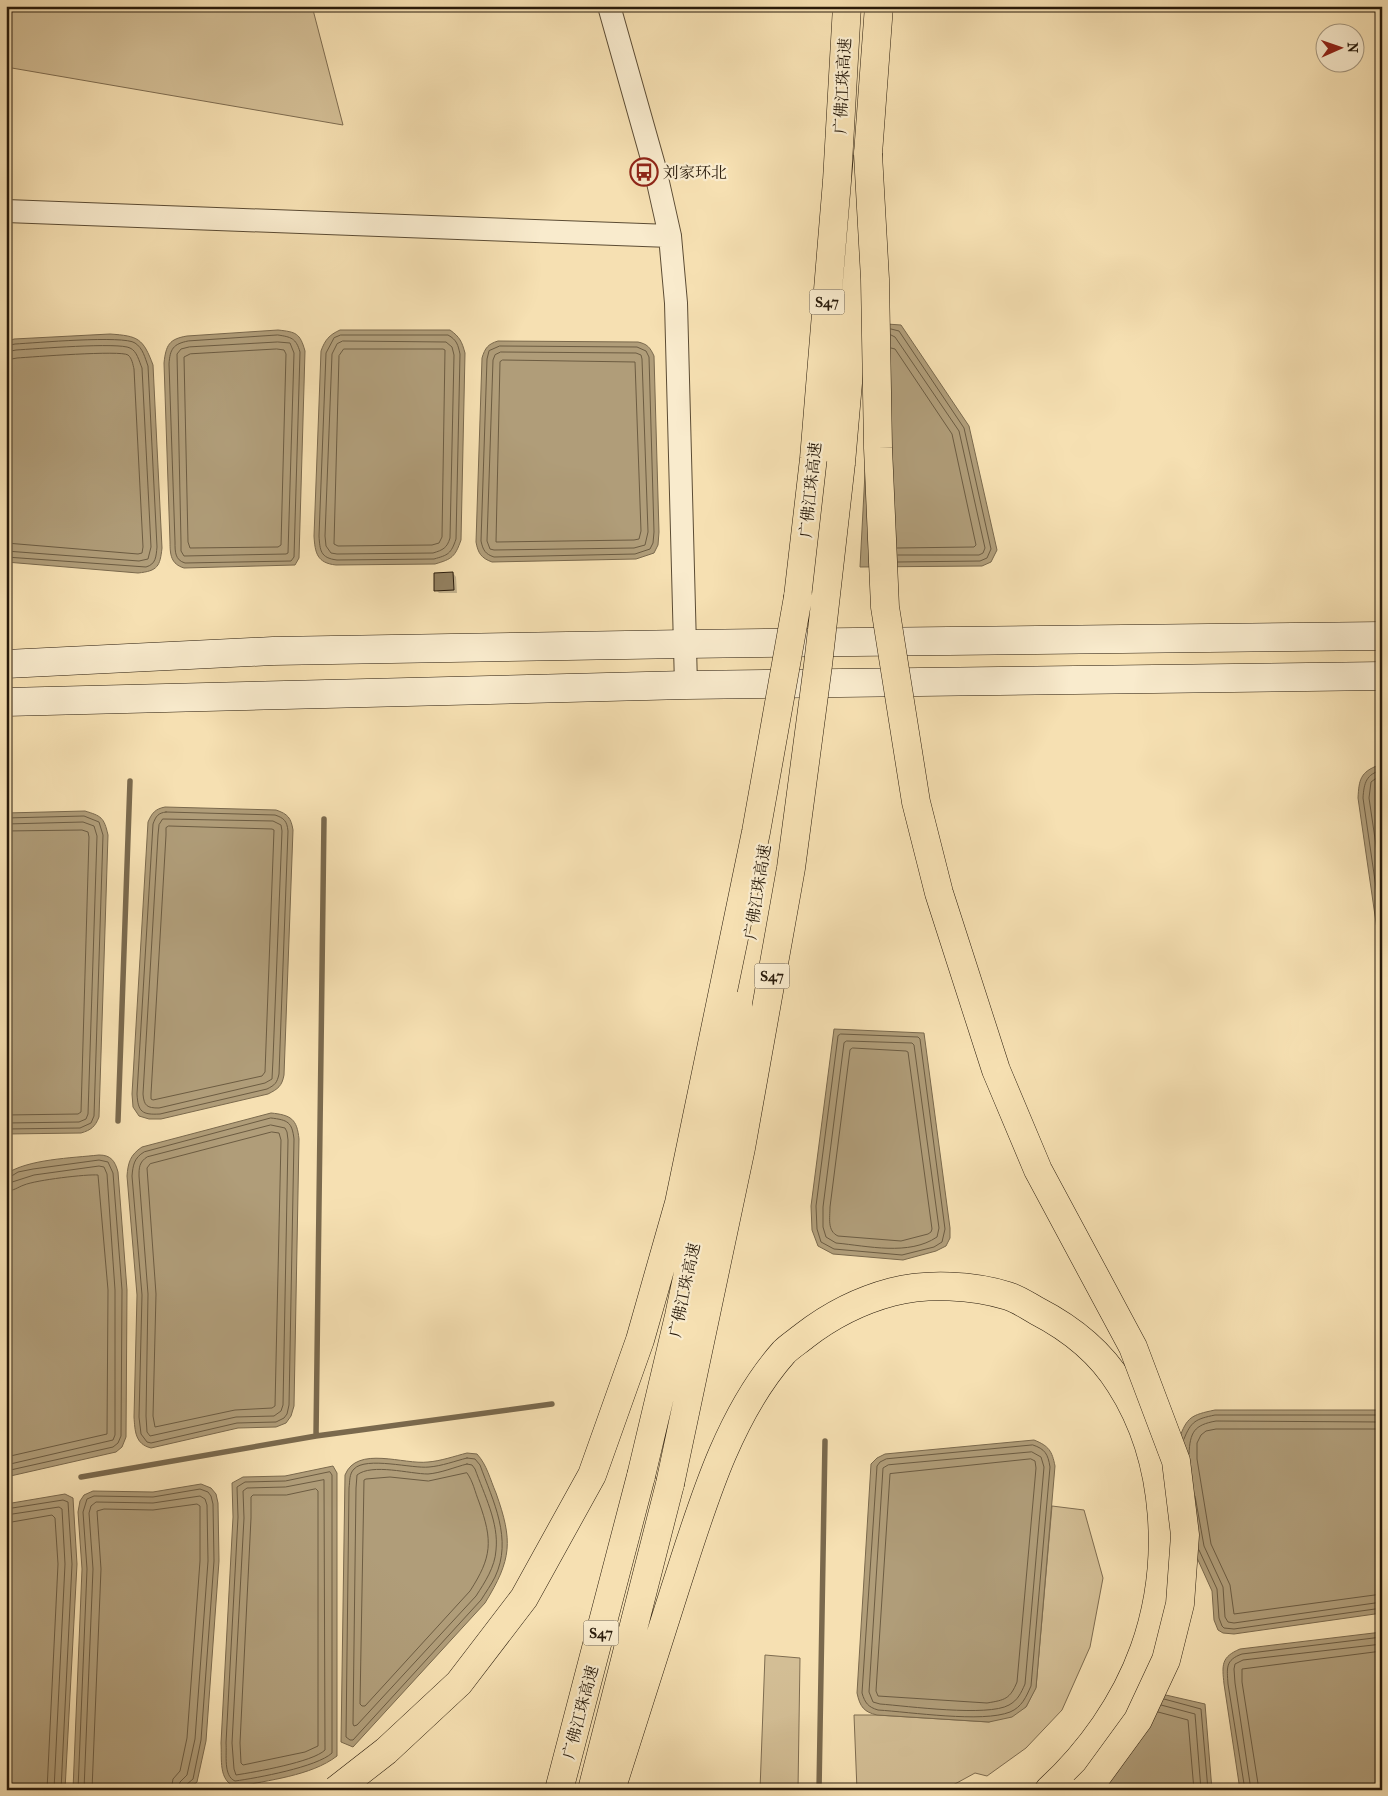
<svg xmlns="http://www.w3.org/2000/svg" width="1388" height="1796" font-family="'IM FELL French Canon','Noto Serif SC',serif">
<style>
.green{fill:#d3be95;stroke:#7e6c50}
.water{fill:#b09d79;stroke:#7a694d}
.shadow{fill:#0003}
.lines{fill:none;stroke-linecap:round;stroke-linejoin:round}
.shore{stroke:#6c5c42;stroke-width:1}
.stream{stroke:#7a694d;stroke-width:5.5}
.building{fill:#938161;stroke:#281a0a}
.minor-casing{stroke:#5c4c34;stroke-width:24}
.secondary-casing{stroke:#281a0a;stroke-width:29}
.motorway-casing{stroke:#281a0a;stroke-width:29}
.minor{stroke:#f9ebcd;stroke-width:22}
.secondary{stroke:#f9ebcd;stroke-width:28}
.motorway{stroke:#f6e0b2;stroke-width:28}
.motorway-bridge-casing{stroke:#281a0a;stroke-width:29;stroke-linecap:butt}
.motorway-bridge{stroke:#f6e0b2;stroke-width:28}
.labels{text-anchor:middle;stroke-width:4.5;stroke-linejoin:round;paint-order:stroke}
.shield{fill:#f9ebcd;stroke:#675944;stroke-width:1}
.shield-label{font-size:15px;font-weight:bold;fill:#281a0a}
.street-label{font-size:16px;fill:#281a0a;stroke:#f9ebcd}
.poi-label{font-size:16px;fill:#281a0a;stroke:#f9ebcd;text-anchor:start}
</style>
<rect width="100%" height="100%" fill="#f6e0b2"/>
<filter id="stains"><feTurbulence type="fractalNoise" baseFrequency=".004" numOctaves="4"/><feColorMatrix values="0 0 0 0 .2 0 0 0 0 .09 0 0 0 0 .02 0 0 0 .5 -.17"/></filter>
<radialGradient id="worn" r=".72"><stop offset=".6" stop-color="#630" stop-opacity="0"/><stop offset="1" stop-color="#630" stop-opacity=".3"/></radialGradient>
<path class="green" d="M 6,6 L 312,6 L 343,125 L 6,67 Z
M 1052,1506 L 1084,1510 L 1103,1578 L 1090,1647 L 1062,1710 L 1026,1748 L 987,1776 L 975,1773 L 944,1790 L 857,1790 L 854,1715 L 877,1715 L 989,1722 L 1026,1707 L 1036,1687 Z
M 765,1655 L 800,1658 L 798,1790 L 760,1790 Z"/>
<path class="water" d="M 873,323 L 901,325 L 969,426 L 997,550 L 991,562 L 982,566 L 860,567 Z
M 278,330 C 296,332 300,333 305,351 L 299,558 L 295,565 L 184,568 C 171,564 170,555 170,542 L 164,363 C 166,345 169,339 187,336 Z
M 340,330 L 450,330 C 460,337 462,342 465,353 L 461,540 C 455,557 452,559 435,564 L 336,565 C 317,563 315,553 314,536 L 321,351 C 325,340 329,335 340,330 Z
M 110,334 C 138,336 143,338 153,365 L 162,548 C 160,566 158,571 138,573 L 6,562 L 6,342 L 14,339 Z
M 498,341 L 638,342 C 647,344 650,347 654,356 L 659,532 L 658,545 L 654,553 L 636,559 L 492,562 C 481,558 478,553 476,542 L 482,358 C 485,348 488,344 498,341 Z
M 1379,765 L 1382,765 L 1382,964 L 1358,798 C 1359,780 1360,772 1379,765 Z
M 165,807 L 276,810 C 288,814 291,818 293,830 L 284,1075 C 282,1086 278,1089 268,1094 L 161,1119 L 149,1119 L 139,1116 L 133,1107 L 132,1094 L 148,822 C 152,813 155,809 165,807 Z
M 85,811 C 101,816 104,817 108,835 L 99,1117 C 95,1127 91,1130 81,1133 L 6,1134 L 6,813 Z
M 834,1029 L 924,1033 L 950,1228 L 950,1238 L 946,1246 L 936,1251 L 903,1260 L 833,1254 L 818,1246 L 812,1230 L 811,1206 Z
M 271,1113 C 291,1115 297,1119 299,1139 L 294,1406 L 291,1416 L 286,1423 L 276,1427 L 238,1428 L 151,1448 C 135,1444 135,1431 134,1417 L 137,1295 L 127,1176 C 128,1163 130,1155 142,1147 Z
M 99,1155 C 111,1155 115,1161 118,1172 L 127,1290 L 126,1437 L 122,1447 L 116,1452 L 6,1477 L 6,1174 C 28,1159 72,1158 99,1155 Z
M 1215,1410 L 1382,1410 L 1382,1613 L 1234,1634 L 1223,1633 L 1218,1630 L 1214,1620 L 1212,1591 L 1193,1549 L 1179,1439 C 1187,1417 1191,1415 1215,1410 Z
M 1034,1440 C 1049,1446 1052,1451 1055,1466 L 1036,1688 L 1026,1707 L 1012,1717 L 989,1722 L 877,1715 C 864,1712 860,1707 857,1693 L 871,1464 L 877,1458 L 885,1454 Z
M 467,1453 L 477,1454 C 487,1465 490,1479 496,1493 C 513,1541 512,1559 485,1603 L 353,1747 L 341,1742 L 345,1475 C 357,1445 404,1465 428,1462 C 441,1461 455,1456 467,1453 Z
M 333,1466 L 337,1473 L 337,1756 C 311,1776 268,1780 236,1787 C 218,1781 222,1759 221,1743 L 233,1517 L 232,1483 L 243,1477 L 285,1476 Z
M 201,1484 L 211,1488 L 216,1494 L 218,1503 L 219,1561 L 206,1741 L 197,1782 L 187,1790 L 73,1790 L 82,1569 L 78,1512 L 80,1501 L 84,1495 L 93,1491 L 153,1492 Z
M 65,1494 L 73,1498 L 77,1564 L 65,1790 L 6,1790 L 6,1504 Z
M 1382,1632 L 1382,1790 L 1240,1790 L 1224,1684 C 1222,1665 1221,1657 1240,1649 Z
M 1144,1690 L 1205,1704 L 1212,1790 L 1068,1790 Z"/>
<path class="shadow" d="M 453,573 L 456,577 L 457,593 L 439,593 L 436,590 Z"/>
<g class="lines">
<path class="shore" d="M 891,329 L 899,331 L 964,428 L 991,549 L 987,558 L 980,561 L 898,562
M 278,335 C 291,337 296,338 300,352 L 294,557 L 291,561 L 185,563 C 175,560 175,552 175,542 L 169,364 C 170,349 173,344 188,341 Z
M 341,335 L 448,335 C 457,340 458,345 460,354 L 456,539 C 451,554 448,555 434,559 L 337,560 C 320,558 320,550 319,536 L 326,353 L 334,338 Z
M 891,335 L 895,337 L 959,431 L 985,548 L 983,553 L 979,555 L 898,555
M 343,341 L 446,342 L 452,347 L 454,355 L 450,538 C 447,548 443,550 433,553 L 337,554 L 331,553 L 326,546 L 325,536 L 332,354 L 337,344 Z
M 278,342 L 290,343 L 294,353 L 288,553 L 286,554 L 184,556 L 181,551 L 181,542 L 177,354 L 181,349 L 189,347 Z
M 6,346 L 15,344 C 34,343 124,335 135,343 C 143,348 145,358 148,366 L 157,547 C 156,557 156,564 146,567 L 6,557
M 500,346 L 637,347 L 646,351 L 649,357 L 654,532 L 653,543 L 650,549 L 635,554 L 494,557 C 485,554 483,550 481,541 L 487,359 L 489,351 Z
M 891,348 L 895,349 L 952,434 L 976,545 L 974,547 L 897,548
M 277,349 L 284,350 L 286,354 L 281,545 L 278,547 L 190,548 L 188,542 L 184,357 L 190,354 Z
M 344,349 L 443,349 L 445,350 L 442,537 L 439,543 L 432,545 L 338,546 L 334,544 L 339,356 Z
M 6,352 L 16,350 C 34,349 119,342 130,348 C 137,351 139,361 142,368 L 151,547 L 148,559 L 139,561 L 6,551
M 501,352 L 636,353 L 641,355 L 642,359 L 648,532 L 645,545 L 634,548 L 494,550 L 490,549 L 487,541 L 493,360 L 495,355 Z
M 6,360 L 17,358 C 32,357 121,350 128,355 C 132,358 133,365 134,369 L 143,547 L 142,553 L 138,554 L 6,543
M 503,360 L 635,362 L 641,531 L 639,539 L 634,540 L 496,542 L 500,362 Z
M 1382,770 C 1366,774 1364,783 1363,798 L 1382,929
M 1382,777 L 1375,779 L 1371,782 L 1369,798 L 1382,886
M 1382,784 L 1377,788 L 1377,798 L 1382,833
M 166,812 L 275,815 C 284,818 287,821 288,831 L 279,1074 C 277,1083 275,1085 267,1089 L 160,1114 C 142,1115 138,1112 137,1094 L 153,824 C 156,816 158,813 166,812 Z
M 6,818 L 84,816 L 99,822 L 103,835 L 94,1116 L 91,1123 L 80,1128 L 6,1129
M 163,819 L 273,821 L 281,825 L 282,831 L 273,1059 L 272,1079 L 265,1083 L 159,1108 C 147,1108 144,1106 143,1094 L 158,835 L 159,825 Z
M 6,824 L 83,822 L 94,826 L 97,836 L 88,1114 L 86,1119 L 79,1122 L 6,1123
M 169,826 L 272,829 L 274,830 L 265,1072 L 262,1076 L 153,1100 L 151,1099 L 151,1094 L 166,835 L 166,828 Z
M 6,831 L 82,830 L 88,832 L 89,837 L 81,1112 L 78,1114 L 6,1115
M 841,1034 L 918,1037 L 920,1039 L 945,1229 L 942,1242 L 934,1247 L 902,1255 L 834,1249 L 821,1242 L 817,1229 L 816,1206 L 838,1036 Z
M 847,1041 L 912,1043 L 914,1045 L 939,1228 L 937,1237 C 909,1256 868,1246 836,1243 L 826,1237 L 823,1227 L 823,1207 L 844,1043 Z
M 853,1048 L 906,1051 L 908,1052 L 932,1229 L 931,1232 L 928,1234 L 901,1241 L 838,1236 C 827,1231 830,1218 830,1207 L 850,1050 Z
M 271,1118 C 288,1120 292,1122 294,1139 L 289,1405 L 287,1414 L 284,1418 L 276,1422 L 237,1423 L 151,1443 L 147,1442 L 141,1434 L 139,1417 L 142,1295 L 132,1176 C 133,1165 134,1158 144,1152 Z
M 271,1125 L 285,1128 L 287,1132 L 288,1140 L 283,1405 L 281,1411 L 274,1416 L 236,1417 L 150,1436 L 147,1432 L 146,1416 L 148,1294 L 139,1176 C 139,1168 139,1162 147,1157 Z
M 272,1132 L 279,1133 L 281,1140 L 275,1406 L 272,1408 L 235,1410 L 155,1427 L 153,1416 L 156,1294 L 147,1168 L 150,1164 Z
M 6,1178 L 10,1177 L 18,1172 L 33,1169 L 99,1160 L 108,1162 L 113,1173 L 122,1290 L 121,1436 L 118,1443 L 113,1447 L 6,1471
M 6,1184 L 34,1175 L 99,1166 L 104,1167 L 107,1174 L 115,1290 L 115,1435 L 113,1440 L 6,1465
M 6,1191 C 14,1191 18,1187 24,1185 C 36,1180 87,1174 98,1175 L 108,1290 L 107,1434 L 6,1457
M 1382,1429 L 1216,1429 L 1206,1431 L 1201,1435 L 1197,1443 L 1197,1459 L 1211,1544 L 1230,1585 L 1234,1614 L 1382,1594
M 1184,1439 C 1191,1421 1196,1419 1215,1415 L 1382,1415
M 1033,1445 C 1045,1449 1048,1454 1050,1467 L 1031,1686 C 1026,1697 1022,1707 1010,1712 C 983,1723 910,1712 878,1710 C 868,1707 865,1703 862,1693 L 877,1466 L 880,1462 L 886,1459 Z
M 1032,1452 L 1041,1457 L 1044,1467 L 1025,1684 C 1021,1693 1018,1700 1009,1705 C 988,1717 907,1706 880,1704 L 873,1702 L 869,1692 L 883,1468 L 888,1465 Z
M 1189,1454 C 1190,1432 1194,1425 1216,1421 L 1382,1422
M 467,1458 L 475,1459 L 480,1465 C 493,1501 513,1539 495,1577 C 491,1585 486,1592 481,1600 L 353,1740 L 350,1740 L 346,1737 L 349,1488 C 350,1481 349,1474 354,1469 C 366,1456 413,1469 429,1467 C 442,1466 455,1461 467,1458 Z
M 1031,1459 L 1035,1461 L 1036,1468 L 1017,1682 C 1010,1699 1005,1700 987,1703 L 878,1696 L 876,1691 L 890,1474 Z
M 467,1464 L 472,1465 L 475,1469 C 484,1494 499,1523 496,1550 C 495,1567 485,1582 476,1596 L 357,1725 L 354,1726 L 353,1724 L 356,1488 L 357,1475 C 372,1463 410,1474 428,1474 C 441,1473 455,1467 467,1464 Z
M 330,1472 L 332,1475 L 332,1753 C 317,1767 257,1778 235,1781 C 223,1776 227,1754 226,1743 L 238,1517 L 237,1487 L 245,1482 L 285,1481 Z
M 467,1473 C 473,1481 475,1492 479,1502 C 493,1541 492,1557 470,1591 L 365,1706 L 362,1706 L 360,1704 L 364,1480 L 366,1479 L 390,1477 L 428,1481 Z
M 324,1480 L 325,1750 C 313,1762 255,1772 236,1775 L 234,1769 L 232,1743 L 244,1518 L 243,1491 L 247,1488 L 285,1487 Z
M 316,1489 L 318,1491 L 318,1746 L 305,1752 L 243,1765 L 241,1763 L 240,1743 L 251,1518 L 251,1497 L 253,1495 L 286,1495 Z
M 1195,1496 L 1204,1546 L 1223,1587 L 1225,1617 L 1228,1622 L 1234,1623 L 1382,1602
M 6,1509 L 63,1500 L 68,1502 L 72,1564 L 61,1790
M 6,1515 L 59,1507 L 62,1509 L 65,1564 L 54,1790
M 6,1523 L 52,1515 L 55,1518 L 58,1564 L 47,1790
M 1199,1550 L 1217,1589 L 1219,1618 L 1222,1626 L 1224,1628 L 1234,1629 L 1382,1608
M 1164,1699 L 1201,1709 L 1208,1790
M 1161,1705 L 1195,1714 L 1201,1790
M 1158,1712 L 1188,1720 L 1194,1790
M 78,1790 L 87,1569 L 83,1512 L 87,1499 L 94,1496 L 153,1497 L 200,1489 L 208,1492 L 211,1496 L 213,1504 L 214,1561 L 201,1740 L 193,1779 L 186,1785 L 185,1790
M 84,1790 L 93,1569 L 89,1513 L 91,1506 L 96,1502 L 153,1503 L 200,1496 L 205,1499 L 207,1505 L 208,1561 L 195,1739 L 187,1775 L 180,1782 L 178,1790
M 92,1790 L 101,1569 L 97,1511 L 104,1509 L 153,1510 L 197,1504 L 200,1506 L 200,1561 L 187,1738 L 180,1771 L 173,1779 L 171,1790
M 1245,1790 L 1228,1684 C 1227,1668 1225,1660 1242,1654 L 1382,1637
M 1251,1790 L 1235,1683 L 1234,1669 L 1235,1664 L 1243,1660 L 1382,1644
M 1259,1790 L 1242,1682 L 1242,1669 L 1382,1651"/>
<path class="stream" d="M 118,1121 L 130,781
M 316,1436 L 324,819
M 81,1477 L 316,1436 L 552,1404
M 819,1790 L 825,1441"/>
</g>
<path class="building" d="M 453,572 L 454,590 L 434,591 L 434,573 Z"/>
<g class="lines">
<g class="minor-casing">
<path id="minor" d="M 609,6 L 655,169 L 670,236 L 676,303 L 686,685
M 6,211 L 670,236"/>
</g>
<g class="secondary-casing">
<path id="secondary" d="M 6,664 L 273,651 L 685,644 L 1382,636
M 6,702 L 686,685 L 1382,676"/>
</g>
<g class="motorway-casing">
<path id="motorway" d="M 841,463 L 868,154 L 879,6
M 798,597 L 814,459 L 837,181 L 847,6
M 559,1790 L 641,1476
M 592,1790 L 670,1484
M 611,1790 C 633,1723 654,1656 675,1589 C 701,1509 727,1416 784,1352 C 790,1346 798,1341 804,1336 C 831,1315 858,1301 892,1292 C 927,1283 973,1285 1008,1296 C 1018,1299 1028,1306 1037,1311 C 1070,1328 1101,1353 1120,1384 C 1169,1460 1174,1566 1144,1650 C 1125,1703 1090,1752 1049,1790"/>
</g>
<use href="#minor" class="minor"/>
<use href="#secondary" class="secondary"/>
<use href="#motorway" class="motorway"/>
<g class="motorway-bridge-casing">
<path id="motorway-bridge" d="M 868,154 L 875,279 L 878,448 L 885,607 L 916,802 L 939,893 L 996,1070 L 1038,1170 L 1133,1347 L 1176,1461 L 1185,1535 L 1180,1604 L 1166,1660 L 1138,1720 L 1095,1779 L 1084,1790
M 641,1476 L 679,1316 L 715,1145 L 738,1006
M 670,1484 L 741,1148 L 791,868 L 818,665 L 841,463
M 336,1790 L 386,1751 L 459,1683 L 524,1598 L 592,1475 L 640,1340 L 679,1203 L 756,832 L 798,597"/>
</g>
<use href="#motorway-bridge" class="motorway-bridge"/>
</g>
<defs>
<g id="bus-ring" transform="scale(1.4375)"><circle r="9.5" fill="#f9ebcd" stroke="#8f2418" stroke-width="1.5"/><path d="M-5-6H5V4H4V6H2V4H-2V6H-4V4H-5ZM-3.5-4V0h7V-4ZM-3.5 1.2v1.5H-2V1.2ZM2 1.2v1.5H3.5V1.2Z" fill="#8f2418"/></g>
</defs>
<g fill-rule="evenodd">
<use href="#bus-ring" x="644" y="172"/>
</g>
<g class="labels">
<g class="shield">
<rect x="809.5" y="289.5" width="35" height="25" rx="4"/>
<rect x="754.5" y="963.5" width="35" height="25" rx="4"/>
<rect x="583.5" y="1620.5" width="35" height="25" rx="4"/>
</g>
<g class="shield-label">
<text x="827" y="307">S47</text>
<text x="772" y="981">S47</text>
<text x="601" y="1638">S47</text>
</g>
<g class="street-label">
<text transform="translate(842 86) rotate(-87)" y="6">广佛江珠高速</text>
<text transform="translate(810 490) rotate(-84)" y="6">广佛江珠高速</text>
<text transform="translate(757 892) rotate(-81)" y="6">广佛江珠高速</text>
<text transform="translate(684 1290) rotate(-78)" y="6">广佛江珠高速</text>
<text transform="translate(580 1712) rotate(-75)" y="6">广佛江珠高速</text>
</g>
<g class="poi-label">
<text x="663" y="178">刘家环北</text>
</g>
</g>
<rect width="1388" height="1796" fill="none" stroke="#f6e0b2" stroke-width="25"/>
<rect x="8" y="8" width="1373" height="1781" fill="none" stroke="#281a0a" stroke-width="2.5"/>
<rect x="12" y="12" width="1363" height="1771" fill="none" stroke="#281a0a"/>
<g transform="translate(1340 48) rotate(88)"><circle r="24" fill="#f9ebcd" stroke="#a5977f"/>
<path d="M0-4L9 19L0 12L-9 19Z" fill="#8f2418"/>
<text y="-8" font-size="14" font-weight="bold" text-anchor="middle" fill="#281a0a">N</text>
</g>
<rect width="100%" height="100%" filter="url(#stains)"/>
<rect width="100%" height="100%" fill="url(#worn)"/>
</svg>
